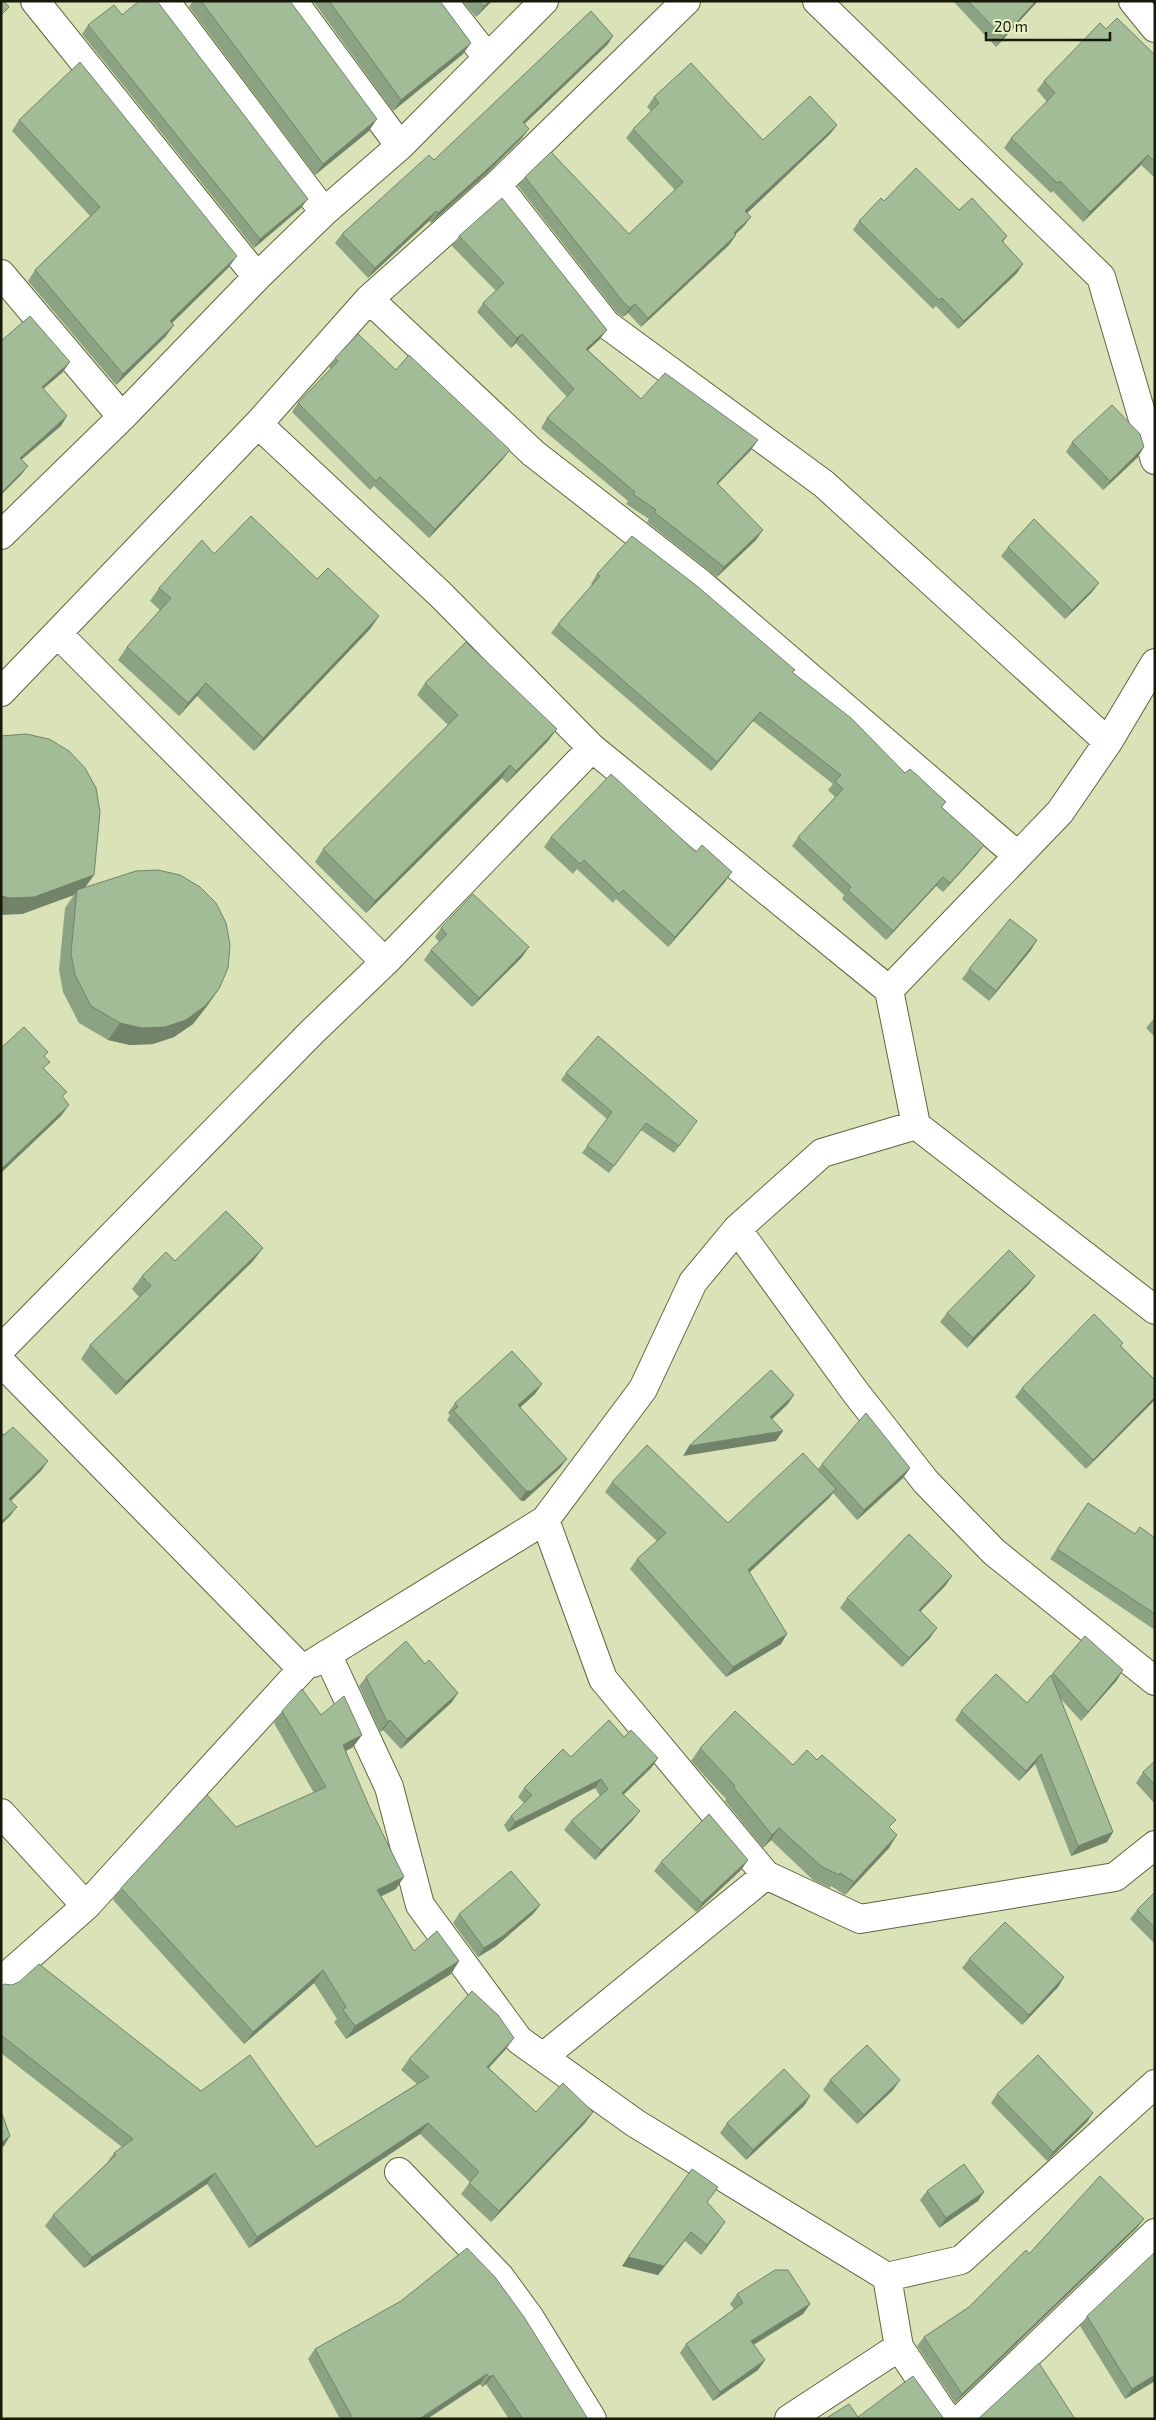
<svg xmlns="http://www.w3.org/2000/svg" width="1156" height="2420" font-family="'Exo 2',sans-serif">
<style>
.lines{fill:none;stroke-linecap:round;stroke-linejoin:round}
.minor-casing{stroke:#5f663f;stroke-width:30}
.minor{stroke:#fff;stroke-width:28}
.wall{fill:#8ba283}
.shaded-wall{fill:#71846a}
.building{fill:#a2bc98;stroke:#71846a}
</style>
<rect width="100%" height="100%" fill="#dae2b7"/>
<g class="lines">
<g class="minor-casing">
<path id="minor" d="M 35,1 L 257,277
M 165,1 L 324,212
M 293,1 L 400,146
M 443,1 L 487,57
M 686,1 L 497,185 L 369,299 L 258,424 L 440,594 L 592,748 L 889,990
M 817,1 L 1101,277 L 1155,460
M 1133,1 L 1155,28
M 497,185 L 606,324 L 824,484 L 1108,742
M 1,274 L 122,417
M 369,299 L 533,453 L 700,583 L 1017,855
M 1,535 L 122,417 L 257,277 L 324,212 L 400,146 L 544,1
M 58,634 L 385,962
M 1155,663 L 1108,742 L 1060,812 L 889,990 L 916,1125 L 1155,1310
M 1,692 L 258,424
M 737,1229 L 856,1393 L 926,1482 L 994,1552 L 1155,1681
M 1,1349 L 312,1032 L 385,962 L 592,748
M 1,1362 L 302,1669 L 86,1906 L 1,1981
M 545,1520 L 603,1679 L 766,1875
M 327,1654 L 389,1787 L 420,1905 L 519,2040 L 635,2123 L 887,2277 L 899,2347 L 947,2419
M 313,1663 L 545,1520 L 643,1389 L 693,1282 L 737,1229 L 822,1153 L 916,1125
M 1,1813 L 86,1906
M 543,2057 L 766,1875 L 860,1919 L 1115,1877 L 1155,1845
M 399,2172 L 500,2277 L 530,2318 L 592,2419
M 887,2277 L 961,2260 L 1155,2084
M 789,2419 L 899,2347
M 961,2419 L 1155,2233"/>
</g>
<use href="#minor" class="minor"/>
</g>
<path class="wall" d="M 193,1 L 290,1 L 369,131 L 315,175 L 189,7 Z
M 313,1 L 440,1 L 463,54 L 393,111 Z
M 462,1 L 492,1 L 476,17 Z
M 953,1 L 1038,1 L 996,47 Z
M 122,15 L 301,208 L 254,248 L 82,34 L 88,25 Z
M 1106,29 L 1155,55 L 1155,178 L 1141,165 L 1083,222 L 1053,191 L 1051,193 L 1004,148 L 1011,138 L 1047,102 L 1037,90 L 1044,81 Z
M 613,36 L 607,45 L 524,124 L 522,138 L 486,174 L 431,223 L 429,221 L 368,278 L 335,243 L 342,234 L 434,160 Z
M 654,97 L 763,140 L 837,125 L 830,134 L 747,213 L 751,217 L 744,226 L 735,235 L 736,235 L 729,245 L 641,327 L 628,313 L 623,317 L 617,313 L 518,186 L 525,177 L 629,234 L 675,190 L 626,138 L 633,129 L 651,111 L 647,107 Z
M 19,120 L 229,267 L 172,323 L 166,336 L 116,385 L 28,281 L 35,270 L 90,216 L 12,131 Z
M 884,201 L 959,210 L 1007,236 L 1003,242 L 1017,273 L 958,329 L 936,306 L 933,309 L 853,230 L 859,221 Z
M 459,236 L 600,339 L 588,350 L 641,399 L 751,450 L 718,484 L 756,540 L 717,577 L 647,522 L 649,519 L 626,504 L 628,501 L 541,428 L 547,418 L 567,397 L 516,343 L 511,348 L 477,312 L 483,303 L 496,291 L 452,246 Z
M 335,358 L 396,370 L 503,459 L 429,538 L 374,486 L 370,490 L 292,412 L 298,403 L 331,369 L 329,367 Z
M 1072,442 L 1144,447 L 1138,457 L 1103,490 L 1066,452 Z
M 1008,547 L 1092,592 L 1065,619 L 1001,556 Z
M 214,554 L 317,579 L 379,616 L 370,629 L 254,751 L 197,696 L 179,716 L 118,660 L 127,647 L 160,610 L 150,601 L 159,588 Z
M 597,574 L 793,673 L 905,773 L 946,802 L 942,807 L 984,845 L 977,854 L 943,892 L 936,886 L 886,940 L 842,899 L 844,895 L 792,846 L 798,837 L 835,797 L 828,790 L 833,784 L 753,721 L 711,771 L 551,633 L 558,624 L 592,585 L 591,584 Z
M 425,683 L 548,741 L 507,783 L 502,778 L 366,913 L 315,862 L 323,849 L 448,725 L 417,695 Z
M 3,735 L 85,888 L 219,989 L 207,1006 L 193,1024 L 174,1037 L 153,1044 L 130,1045 L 108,1040 L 79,1023 L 63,992 L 59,970 L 65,908 L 74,895 L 22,914 Z
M 551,837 L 725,882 L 668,947 L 616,899 L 613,903 L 577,869 L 573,874 L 544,847 Z
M 441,928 L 522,957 L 472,1007 L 424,960 L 431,950 L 439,942 L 435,937 Z
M 1031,950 L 989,1001 L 962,979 L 969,969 Z
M 1155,1017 L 1155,1037 L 1146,1028 Z
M 566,1073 L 697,1121 L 674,1153 L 641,1130 L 609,1173 L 582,1153 L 607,1119 L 561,1080 Z
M 175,1261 L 253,1261 L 116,1395 L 81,1359 L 90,1345 L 139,1297 L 132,1289 L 142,1276 Z
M 1035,1276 L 1028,1285 L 967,1348 L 940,1322 L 947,1313 Z
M 1123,1343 L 1121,1346 L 1155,1380 L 1086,1469 L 1015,1397 L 1022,1388 Z
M 535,1394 L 520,1407 L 560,1468 L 524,1501 L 520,1500 L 447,1420 L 450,1415 L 448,1413 L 455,1403 Z
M 822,1464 L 910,1468 L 903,1478 L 857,1520 L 833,1493 L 829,1498 L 750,1572 L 781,1644 L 726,1677 L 630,1569 L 637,1559 L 657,1541 L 605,1492 L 612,1482 L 728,1523 L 818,1469 Z
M 1088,1503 L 1135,1534 L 1155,1538 L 1155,1630 L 1050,1559 Z
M 952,1576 L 945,1586 L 920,1612 L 930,1638 L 902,1667 L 840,1608 L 847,1598 Z
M 1053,1673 L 1117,1680 L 1081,1721 L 1060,1698 L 1113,1832 L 1107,1842 L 1071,1856 L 1035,1764 L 1019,1781 L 955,1720 L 961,1711 L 1027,1703 Z
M 366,1677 L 452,1702 L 401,1749 L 383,1730 L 380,1732 L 359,1686 Z
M 282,1711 L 321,1715 L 362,1735 L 353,1747 L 346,1751 L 396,1889 L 381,1896 L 414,1951 L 459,1961 L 451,1974 L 346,2039 L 334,2022 L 337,2019 L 314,1983 L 244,2044 L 113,1900 L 121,1888 L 236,1827 L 314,1793 L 274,1723 Z
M 624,1737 L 658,1758 L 651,1768 L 623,1795 L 633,1820 L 595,1860 L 564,1830 L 571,1821 L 600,1796 L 595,1788 L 508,1832 L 504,1825 L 511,1816 L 524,1803 L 518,1797 L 524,1788 L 571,1757 Z
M 700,1748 L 793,1765 L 817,1760 L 890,1829 L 889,1848 L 845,1895 L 831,1886 L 830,1888 L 813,1880 L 771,1840 L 763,1848 L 725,1801 L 726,1799 L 691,1761 Z
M 1155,1761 L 1155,1804 L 1136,1783 L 1143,1772 Z
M 748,1860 L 741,1870 L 696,1912 L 654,1871 L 661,1862 Z
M 1155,1892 L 1155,1944 L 1130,1919 L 1137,1910 Z
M 540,1905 L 533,1914 L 496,1946 L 478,1957 L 453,1923 L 459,1914 Z
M 969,1959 L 1064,1977 L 1058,1987 L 1022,2025 L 962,1968 Z
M 1,1987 L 201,2091 L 316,2147 L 417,2084 L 401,2070 L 409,2059 L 506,2049 L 489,2068 L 536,2112 L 593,2112 L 585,2123 L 491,2222 L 461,2194 L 470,2182 L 420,2134 L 249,2248 L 207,2184 L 84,2268 L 45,2226 L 53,2215 L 106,2164 L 114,2153 L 122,2147 L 1,2053 Z
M 830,2080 L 893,2090 L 857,2124 L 823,2090 Z
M 997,2094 L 1087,2122 L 1047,2161 L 991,2103 Z
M 810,2096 L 804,2106 L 746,2160 L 720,2133 L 727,2123 Z
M 927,2191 L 984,2192 L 978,2201 L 939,2228 L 920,2200 Z
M 707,2203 L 719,2231 L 701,2255 L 685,2241 L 658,2275 L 622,2266 Z
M 1137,2228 L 955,2403 L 917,2346 L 924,2337 L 969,2307 Z
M 737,2294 L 810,2304 L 803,2314 L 754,2345 L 765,2360 L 758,2370 L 713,2401 L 680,2353 L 686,2344 L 734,2309 L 730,2304 Z
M 401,2301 L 588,2419 L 509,2419 L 486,2384 L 482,2387 L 480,2384 L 427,2419 L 340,2419 L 308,2359 L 315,2349 Z
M 1087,2316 L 1155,2381 L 1125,2399 L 1080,2326 Z"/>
<path class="shaded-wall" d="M 489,1 L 492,1 L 476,17 L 484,6 Z
M 1036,1 L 1038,1 L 996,47 L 1003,37 Z
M 613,36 L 607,45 L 516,132 L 523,122 Z
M 471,43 L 463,54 L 393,111 L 401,100 Z
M 377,119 L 369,131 L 315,175 L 323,164 Z
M 837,125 L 830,134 L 739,221 L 745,211 Z
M 529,129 L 522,138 L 486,174 L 431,223 L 438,213 Z
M 1148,155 L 1141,165 L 1083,222 L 1090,212 Z
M 308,199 L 301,208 L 254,248 L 260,239 Z
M 436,211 L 429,221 L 368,278 L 375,268 Z
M 751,217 L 744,226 L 727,242 L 734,233 Z
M 736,235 L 729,245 L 641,327 L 648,318 Z
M 237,256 L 229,267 L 163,332 L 170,321 Z
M 1023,264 L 1017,273 L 958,329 L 964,321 Z
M 635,304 L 628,313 L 623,317 L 630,308 Z
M 174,325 L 166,336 L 116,385 L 123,374 Z
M 607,330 L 600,339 L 580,358 L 586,349 Z
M 522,334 L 516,343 L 511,348 L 517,338 Z
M 70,362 L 63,372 L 35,396 L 42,387 Z
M 67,416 L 61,426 L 13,467 L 20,458 Z
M 758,440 L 751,450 L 710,492 L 717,483 Z
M 1144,447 L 1138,457 L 1103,490 L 1110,481 Z
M 510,450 L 503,459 L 429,538 L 435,529 Z
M 28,466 L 21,475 L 1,495 L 1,493 Z
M 763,530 L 756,540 L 717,577 L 724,567 Z
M 1099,583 L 1092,592 L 1065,619 L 1072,610 Z
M 379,616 L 370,629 L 254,751 L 263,738 Z
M 206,683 L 197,696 L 179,716 L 188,703 Z
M 760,712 L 753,721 L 711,771 L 717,762 Z
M 557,729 L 548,741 L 507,783 L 516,771 Z
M 510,765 L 502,778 L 366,913 L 375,901 Z
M 984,845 L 977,854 L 943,892 L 950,883 Z
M 732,872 L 725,882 L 668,947 L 675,937 Z
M 94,875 L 82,892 L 77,890 L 74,895 L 22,914 L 1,915 L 1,896 Z
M 943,877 L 936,886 L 886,940 L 893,931 Z
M 1037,940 L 1031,950 L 989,1001 L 996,991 Z
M 529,947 L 522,957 L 472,1007 L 479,998 Z
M 219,989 L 207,1006 L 193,1024 L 174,1037 L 153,1044 L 130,1045 L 108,1040 L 120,1023 Z
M 69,1105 L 61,1116 L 1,1173 L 1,1169 Z
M 263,1248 L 253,1261 L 116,1395 L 126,1382 Z
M 1035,1276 L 1028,1285 L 967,1348 L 973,1338 Z
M 542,1384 L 535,1394 L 512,1415 L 518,1405 Z
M 794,1395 L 788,1404 L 764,1427 L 770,1417 Z
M 1155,1397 L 1155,1400 L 1086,1469 L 1093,1460 Z
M 783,1431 L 776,1441 L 683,1456 L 689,1446 Z
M 567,1459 L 560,1468 L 524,1501 L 520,1500 L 526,1491 Z
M 48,1461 L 41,1471 L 3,1509 L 9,1499 Z
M 910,1468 L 903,1478 L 857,1520 L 864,1510 Z
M 836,1489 L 829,1498 L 742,1579 L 748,1570 Z
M 17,1507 L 10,1516 L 1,1525 L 1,1522 Z
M 952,1576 L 945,1586 L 912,1620 L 919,1610 Z
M 937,1628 L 930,1638 L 902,1667 L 909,1658 Z
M 787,1634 L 781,1644 L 726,1677 L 733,1667 Z
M 1123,1670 L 1117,1680 L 1081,1721 L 1088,1712 Z
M 458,1693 L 452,1702 L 401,1749 L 407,1739 Z
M 390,1720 L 383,1730 L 380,1732 L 387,1722 Z
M 362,1735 L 353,1747 L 334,1757 L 343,1745 Z
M 1041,1754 L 1035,1764 L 1019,1781 L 1026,1771 Z
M 658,1758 L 651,1768 L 615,1803 L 622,1793 Z
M 601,1779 L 595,1788 L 508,1832 L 515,1822 Z
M 640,1811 L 633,1820 L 595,1860 L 601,1850 Z
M 779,1828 L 771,1840 L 763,1848 L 772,1835 Z
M 1113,1832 L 1107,1842 L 1071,1856 L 1078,1846 Z
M 897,1835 L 889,1848 L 845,1895 L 854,1882 Z
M 748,1860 L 741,1870 L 696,1912 L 702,1903 Z
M 404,1877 L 396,1889 L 368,1903 L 377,1890 Z
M 540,1905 L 533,1914 L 496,1946 L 478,1957 L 484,1948 Z
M 459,1961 L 451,1974 L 346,2039 L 355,2026 Z
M 323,1970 L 314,1983 L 244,2044 L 253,2032 Z
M 1064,1977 L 1058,1987 L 1022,2025 L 1029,2015 Z
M 514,2038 L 506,2049 L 479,2078 L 487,2067 Z
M 900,2080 L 893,2090 L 857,2124 L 864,2115 Z
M 810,2096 L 804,2106 L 746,2160 L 753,2150 Z
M 593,2112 L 585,2123 L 491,2222 L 499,2211 Z
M 1093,2113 L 1087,2122 L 1047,2161 L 1053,2152 Z
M 428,2123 L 420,2134 L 249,2248 L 257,2237 Z
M 10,2136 L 4,2146 L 1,2148 L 1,2143 Z
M 215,2173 L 207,2184 L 84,2268 L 92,2257 Z
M 984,2192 L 978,2201 L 939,2228 L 946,2218 Z
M 1144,2219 L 1137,2228 L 955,2403 L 962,2394 Z
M 725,2222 L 719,2231 L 701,2255 L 707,2245 Z
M 691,2232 L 658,2275 L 622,2266 L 628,2257 Z
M 810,2304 L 803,2314 L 744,2350 L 751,2341 Z
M 765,2360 L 758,2370 L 713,2401 L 720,2392 Z
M 487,2374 L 480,2384 L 427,2419 L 419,2419 Z
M 493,2375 L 486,2384 L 482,2387 L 489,2377 Z
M 1155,2375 L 1155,2381 L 1125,2399 L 1132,2389 Z"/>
<path class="building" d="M 1,1 L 4,1 L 9,7 L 1,15 Z
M 139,1 L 157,1 L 308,199 L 260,239 L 88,25 L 114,5 L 122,15 Z
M 201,1 L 290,1 L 377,119 L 323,164 Z
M 329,1 L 440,1 L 471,43 L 401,100 Z
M 479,1 L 489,1 L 484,6 Z
M 968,1 L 1036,1 L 1003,37 Z
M 591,11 L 613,36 L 523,122 L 529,129 L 493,164 L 438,213 L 436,211 L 375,268 L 342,234 L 429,155 L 434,160 Z
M 1117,18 L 1155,55 L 1155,162 L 1148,155 L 1090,212 L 1060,181 L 1057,183 L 1011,138 L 1055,93 L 1044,81 L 1100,23 L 1106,29 Z
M 80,62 L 237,256 L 170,321 L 174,325 L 123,374 L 35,270 L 100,207 L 19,120 Z
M 691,63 L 763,140 L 810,96 L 837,125 L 745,211 L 751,217 L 734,233 L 736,235 L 648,318 L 635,304 L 630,308 L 624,303 L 525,177 L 551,152 L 629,234 L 683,182 L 633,129 L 659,103 L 654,97 Z
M 916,168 L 959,210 L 972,198 L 1007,236 L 1002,241 L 1023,264 L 964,321 L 942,298 L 939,300 L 859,221 L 881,198 L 884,201 Z
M 502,198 L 607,330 L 586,349 L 641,399 L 665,373 L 758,440 L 717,483 L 763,530 L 724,567 L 654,512 L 656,510 L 633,494 L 635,492 L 547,418 L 574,389 L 522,334 L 517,338 L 483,303 L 504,283 L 459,236 Z
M 30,316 L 70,362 L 42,387 L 67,416 L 20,458 L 28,466 L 1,493 L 1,341 Z
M 358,334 L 396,370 L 409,355 L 510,450 L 435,529 L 380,477 L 376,481 L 298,403 L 338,361 L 335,358 Z
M 1112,405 L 1140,434 L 1144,447 L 1110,481 L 1072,442 Z
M 251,516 L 317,579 L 328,568 L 379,616 L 263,738 L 206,683 L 188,703 L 127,647 L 171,598 L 159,588 L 202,540 L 214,554 Z
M 1034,519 L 1099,583 L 1072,610 L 1008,547 Z
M 632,536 L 697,586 L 795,670 L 792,672 L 851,718 L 905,773 L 910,769 L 918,776 L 946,802 L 941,807 L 984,845 L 950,883 L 943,877 L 893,931 L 848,890 L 851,887 L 798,837 L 843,789 L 835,781 L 841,775 L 760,712 L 717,762 L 558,624 L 600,576 L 597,574 Z
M 466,642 L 557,729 L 516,771 L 510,765 L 375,901 L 323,849 L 458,715 L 425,683 Z
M 26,734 L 49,739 L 69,751 L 85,768 L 96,788 L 100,812 L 94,875 L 34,897 L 10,898 L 1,896 L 1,736 Z
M 611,774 L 696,852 L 702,845 L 732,872 L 675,937 L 623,890 L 619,894 L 584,860 L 580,864 L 551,837 Z
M 158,870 L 180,875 L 200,887 L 216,903 L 226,923 L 230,945 L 228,968 L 219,989 L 205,1006 L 186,1020 L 165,1027 L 142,1028 L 120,1023 L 91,1006 L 75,975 L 71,953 L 77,890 L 136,871 Z
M 473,894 L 529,947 L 479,998 L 431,950 L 447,934 L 441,928 Z
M 1010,919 L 1037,940 L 996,991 L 969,969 Z
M 24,1027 L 48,1052 L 44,1056 L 50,1062 L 43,1068 L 67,1092 L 62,1096 L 69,1105 L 1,1169 L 1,1048 Z
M 598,1036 L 697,1121 L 679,1146 L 646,1123 L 614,1166 L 587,1146 L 612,1112 L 566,1073 Z
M 226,1211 L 263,1248 L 126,1382 L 90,1345 L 151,1286 L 142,1276 L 166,1252 L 175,1261 Z
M 1009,1250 L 1035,1276 L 973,1338 L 947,1313 Z
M 1094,1314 L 1123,1343 L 1120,1346 L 1155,1380 L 1155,1397 L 1093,1460 L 1022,1388 Z
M 512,1351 L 542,1384 L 518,1405 L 567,1459 L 531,1491 L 526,1491 L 453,1410 L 458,1407 L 455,1403 Z
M 771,1370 L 794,1395 L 770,1417 L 783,1431 L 689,1446 Z
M 866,1413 L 910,1468 L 864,1510 L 822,1464 Z
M 13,1427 L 48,1461 L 9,1499 L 17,1507 L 1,1522 L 1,1432 L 4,1435 Z
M 647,1445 L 728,1523 L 803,1453 L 836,1489 L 748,1570 L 787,1634 L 733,1667 L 637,1559 L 666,1533 L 612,1482 Z
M 1088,1503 L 1135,1534 L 1140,1527 L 1155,1538 L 1155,1614 L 1057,1549 Z
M 909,1534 L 952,1576 L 919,1610 L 937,1628 L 909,1658 L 847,1598 Z
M 1085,1636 L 1123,1670 L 1088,1712 L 1053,1673 Z
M 406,1641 L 425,1664 L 429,1660 L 458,1693 L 407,1739 L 390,1720 L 387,1722 L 366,1677 Z
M 996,1674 L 1027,1703 L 1051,1675 L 1113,1832 L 1078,1846 L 1041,1754 L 1026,1771 L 961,1711 Z
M 302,1689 L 321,1715 L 344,1696 L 362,1735 L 343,1745 L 369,1806 L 404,1877 L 377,1890 L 414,1951 L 437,1931 L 459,1961 L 355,2026 L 343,2010 L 346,2007 L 323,1970 L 253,2032 L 121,1888 L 207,1795 L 236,1827 L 326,1787 L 282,1711 Z
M 735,1711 L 793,1765 L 807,1750 L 817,1760 L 822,1755 L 896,1820 L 889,1827 L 897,1835 L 854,1882 L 840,1873 L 839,1875 L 822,1867 L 779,1828 L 772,1835 L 734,1788 L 735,1786 L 700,1748 Z
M 609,1720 L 624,1737 L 631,1730 L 658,1758 L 622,1793 L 640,1811 L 601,1850 L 571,1821 L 608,1789 L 601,1779 L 515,1822 L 511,1816 L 532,1795 L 524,1788 L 563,1749 L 571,1757 Z
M 1155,1761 L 1155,1785 L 1143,1772 Z
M 709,1814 L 748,1860 L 702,1903 L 661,1862 Z
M 511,1871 L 540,1905 L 503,1936 L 484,1948 L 459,1914 Z
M 1155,1892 L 1155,1928 L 1137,1910 Z
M 1005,1922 L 1064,1977 L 1029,2015 L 969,1959 Z
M 39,1964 L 201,2091 L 250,2055 L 316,2147 L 429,2077 L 409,2059 L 472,1991 L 498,2015 L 514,2038 L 487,2067 L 536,2112 L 563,2083 L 593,2112 L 499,2211 L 469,2183 L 479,2172 L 428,2123 L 257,2237 L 215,2173 L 92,2257 L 53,2215 L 116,2155 L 114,2153 L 133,2139 L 1,2035 L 1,1987 L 4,1984 L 12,1985 L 19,1982 Z
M 867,2045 L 900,2080 L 864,2115 L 830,2080 Z
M 1038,2055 L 1093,2113 L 1053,2152 L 997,2094 Z
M 784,2069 L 810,2096 L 753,2150 L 727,2123 Z
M 1,2111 L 10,2136 L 1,2143 Z
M 964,2164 L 984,2192 L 946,2218 L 927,2191 Z
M 692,2169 L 718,2187 L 707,2202 L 725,2222 L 707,2245 L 691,2232 L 664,2266 L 628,2257 Z
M 1100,2176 L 1144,2219 L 962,2394 L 924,2337 L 969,2307 L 1026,2250 L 1029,2254 Z
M 467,2248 L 495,2277 L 524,2317 L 588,2419 L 523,2419 L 493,2375 L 489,2377 L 487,2374 L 419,2419 L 353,2419 L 315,2349 L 401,2301 Z
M 1155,2252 L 1155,2375 L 1132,2389 L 1087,2316 Z
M 775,2270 L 788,2270 L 810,2304 L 751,2341 L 765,2360 L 720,2392 L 686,2344 L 743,2303 L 737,2294 Z
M 1039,2363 L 1075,2419 L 978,2419 Z
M 913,2376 L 944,2419 L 825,2419 L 849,2404 L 858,2417 Z"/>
<rect width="1156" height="2420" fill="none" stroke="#171909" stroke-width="5"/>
<path d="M986 32v8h124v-8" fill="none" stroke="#171909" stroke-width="2.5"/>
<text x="994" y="32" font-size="15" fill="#171909" stroke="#e7f0c4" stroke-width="4" paint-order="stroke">20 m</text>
</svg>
